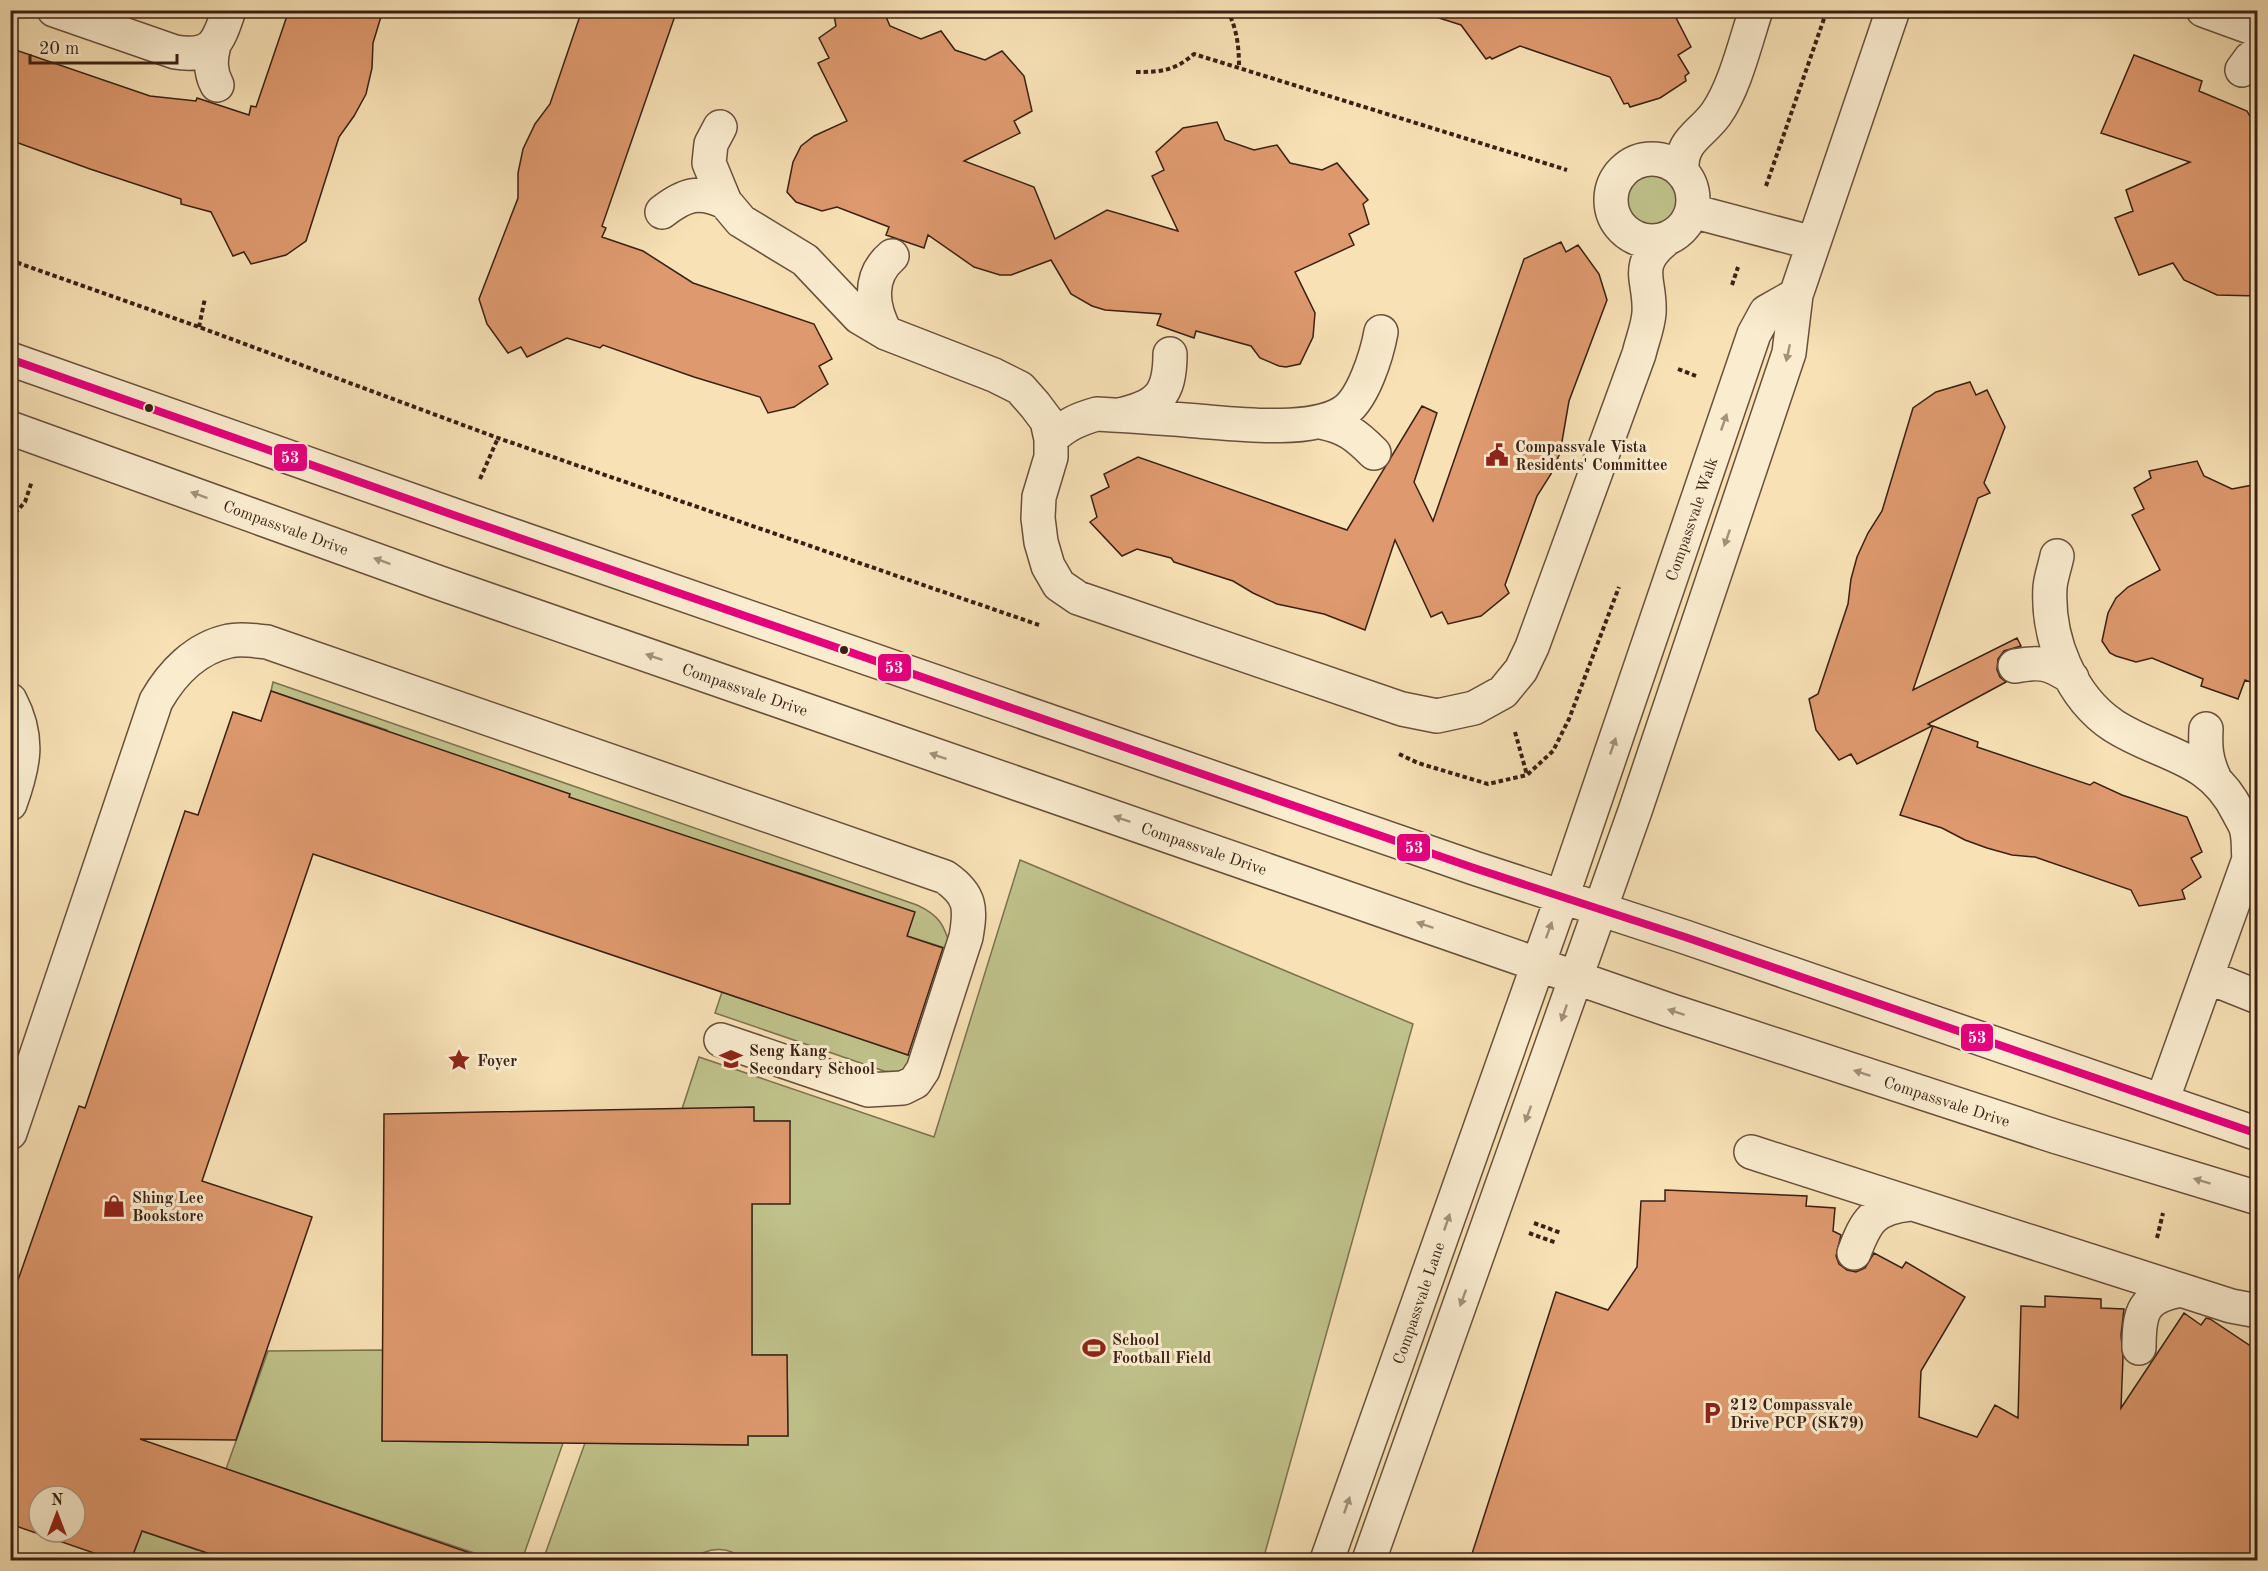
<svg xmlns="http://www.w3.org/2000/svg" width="2268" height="1571" font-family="'Old Standard TT',serif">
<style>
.green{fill:#c0c28b;stroke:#7d7150;stroke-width:1.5}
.building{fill:#de996e;stroke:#3a2014;stroke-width:1.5;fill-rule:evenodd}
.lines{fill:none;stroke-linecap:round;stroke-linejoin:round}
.minor-casing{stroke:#69503c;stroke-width:36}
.path{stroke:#3a2014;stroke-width:4;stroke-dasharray:4.5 3;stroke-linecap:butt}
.minor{stroke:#faeccf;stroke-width:33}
.bus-1-casing{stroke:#faeccf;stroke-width:12}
.bus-1{stroke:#e5007d;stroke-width:8}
.oneway{fill:#a4907b}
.bus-dot{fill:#3a2014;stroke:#faeccf;stroke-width:2}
.labels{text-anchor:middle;stroke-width:6;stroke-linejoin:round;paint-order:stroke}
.poi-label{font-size:16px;font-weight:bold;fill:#3a2014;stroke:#faeccf;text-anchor:start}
.street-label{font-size:16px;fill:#3a2014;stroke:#faeccf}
.line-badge{stroke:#faeccf;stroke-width:2}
.badge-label{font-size:16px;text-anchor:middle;font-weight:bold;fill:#fff}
</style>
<rect width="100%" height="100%" fill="#f7e1b5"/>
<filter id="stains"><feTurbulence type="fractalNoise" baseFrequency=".00333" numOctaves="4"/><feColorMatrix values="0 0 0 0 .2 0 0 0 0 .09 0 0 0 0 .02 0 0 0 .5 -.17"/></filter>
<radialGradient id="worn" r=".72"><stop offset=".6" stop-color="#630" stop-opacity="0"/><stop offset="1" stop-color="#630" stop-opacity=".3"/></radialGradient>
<path class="green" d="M1611 200a41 41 0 1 1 82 0a41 41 0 1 1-82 0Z
M 273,682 L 917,905 C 941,916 944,926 952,950 L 907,936 L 914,912 L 796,872 L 787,897 L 561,820 L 570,794 L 377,760 L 387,730 L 271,691 Z
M 1020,860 L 1413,1024 L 1263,1560 L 744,1560 C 729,1545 707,1547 692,1560 L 543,1560 L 585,1443 L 748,1445 L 748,1436 L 788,1436 L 787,1355 L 752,1355 L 752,1204 L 790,1121 L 754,1121 L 682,1109 L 699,1057 L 934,1137 Z
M 722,992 L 905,1054 L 916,1058 C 904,1071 902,1073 884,1071 L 715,1013 Z
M 384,1350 L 382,1441 L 563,1443 L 522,1560 L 495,1560 L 226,1469 L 268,1351 Z
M 214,1501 L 265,1519 L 250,1560 L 131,1560 L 142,1531 L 197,1550 Z"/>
<path class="building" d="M 289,10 L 383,10 L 373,43 L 372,68 L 366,94 L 354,116 L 339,137 L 306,241 L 286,255 L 251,264 L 244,252 L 233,256 L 211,212 L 181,204 L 181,199 L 90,169 L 10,140 L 10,48 L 150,96 L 196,101 L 197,98 L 249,115 L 251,106 L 256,107 Z
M 582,10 L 677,10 L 602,226 L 606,228 L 602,237 L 643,251 L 693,283 L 814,324 L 832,359 L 819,366 L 828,384 L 794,407 L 768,413 L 760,397 L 694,377 L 603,345 L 600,348 L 567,338 L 527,357 L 521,347 L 508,353 L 487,324 L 479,299 L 518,198 L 518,173 L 523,149 L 535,124 L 550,104 Z
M 833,10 L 883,10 L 890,26 L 921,39 L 941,31 L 955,50 L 985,60 L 1002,51 L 1024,76 L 1032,111 L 1014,121 L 1020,133 L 964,161 L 1034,187 L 1055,239 L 1107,210 L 1178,231 L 1152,176 L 1164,170 L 1156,152 L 1183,128 L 1217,122 L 1225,140 L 1254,150 L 1277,145 L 1290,163 L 1322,170 L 1337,163 L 1368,200 L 1363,204 L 1369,224 L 1349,234 L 1354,245 L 1295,272 L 1315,313 L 1313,337 L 1300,364 L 1286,367 L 1279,366 L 1260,358 L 1251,346 L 1196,331 L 1194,338 L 1157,325 L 1161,314 L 1105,310 L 1092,306 L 1071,294 L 1051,260 L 1011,275 L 1000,275 L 974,267 L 928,235 L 924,248 L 886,235 L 889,227 L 837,207 L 822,211 L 796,202 L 787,192 L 793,162 L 801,146 L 814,136 L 847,121 L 818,63 L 829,58 L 819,38 L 836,26 Z
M 1438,10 L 1672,10 L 1691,47 L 1678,55 L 1689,73 L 1685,76 L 1686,81 L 1660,98 L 1630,107 L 1628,103 L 1624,104 L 1610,77 L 1520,46 L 1492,59 L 1490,57 L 1486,59 L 1461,25 L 1436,17 Z
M 2134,55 L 2202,81 L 2199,91 L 2247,111 L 2258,131 L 2258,296 L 2217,295 L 2184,280 L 2173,263 L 2139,275 L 2115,218 L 2133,211 L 2126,190 L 2190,162 L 2101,133 Z
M 1561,242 L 1566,252 L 1578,245 L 1599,274 L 1607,300 L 1569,401 L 1560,453 L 1551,474 L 1537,496 L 1505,585 L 1509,593 L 1481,616 L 1448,624 L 1442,612 L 1431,617 L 1395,540 L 1365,630 L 1324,614 L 1277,604 L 1253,593 L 1233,581 L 1174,562 L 1171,558 L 1137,549 L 1122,556 L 1090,522 L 1097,517 L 1091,496 L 1109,487 L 1104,474 L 1138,457 L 1347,530 L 1422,406 L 1437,413 L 1414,482 L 1433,521 L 1524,259 Z
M 1970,382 L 1976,395 L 1987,390 L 2005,427 L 1984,483 L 1990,493 L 1978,498 L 1913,690 L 2017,638 L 2021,646 L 2004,651 L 1998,659 L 1997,670 L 2000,677 L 2006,682 L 1928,724 L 1932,726 L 1857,764 L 1851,754 L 1839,760 L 1816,730 L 1809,699 L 1818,694 L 1848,604 L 1851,579 L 1857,557 L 1868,533 L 1882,511 L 1913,408 L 1936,392 Z
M 2197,461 L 2204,476 L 2232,489 L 2258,484 L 2258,685 L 2245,680 L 2238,699 L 2201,686 L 2203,679 L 2152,658 L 2136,662 L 2116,656 L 2110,653 L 2102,641 L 2108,613 L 2116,598 L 2128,587 L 2160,570 L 2132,515 L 2144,509 L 2134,488 L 2151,478 L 2149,471 Z
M 271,691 L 570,794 L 569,797 L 915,912 L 907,936 L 943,948 L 908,1055 L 313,854 L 202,1181 L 312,1217 L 236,1440 L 140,1439 L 473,1554 L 472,1560 L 228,1560 L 142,1531 L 131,1560 L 114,1560 L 10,1524 L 10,1303 L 79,1106 L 85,1108 L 185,811 L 198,815 L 233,712 L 261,721 ZM 39,1496 L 75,1496 L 75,1532 L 39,1532 Z
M 1933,726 L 1978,742 L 1977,747 L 2090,785 L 2094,782 L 2122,795 L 2187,817 L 2202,852 L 2191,858 L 2201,877 L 2182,890 L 2185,899 L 2139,906 L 2131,890 L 2035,857 L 2012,855 L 1987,848 L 1965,840 L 1942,828 L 1900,815 Z
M 754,1107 L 754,1121 L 790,1121 L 790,1204 L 752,1204 L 752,1355 L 787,1355 L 788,1436 L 748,1436 L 748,1445 L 382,1441 L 384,1114 Z
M 1665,1190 L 1807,1196 L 1806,1206 L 1835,1208 L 1833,1231 L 1841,1235 L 1836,1256 L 1839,1264 L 1847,1270 L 1856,1272 L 1865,1268 L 1874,1253 L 1902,1268 L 1906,1262 L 1965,1297 L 1921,1371 L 1919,1417 L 1977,1437 L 1995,1405 L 2018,1418 L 2021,1306 L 2045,1307 L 2045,1296 L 2101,1299 L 2101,1308 L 2124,1309 L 2121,1335 L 2123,1357 L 2121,1408 L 2184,1313 L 2201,1325 L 2206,1318 L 2210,1319 L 2258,1351 L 2258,1560 L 1470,1560 L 1556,1292 L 1608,1310 L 1637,1267 L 1641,1201 L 1665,1201 Z"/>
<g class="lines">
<g class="minor-casing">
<path id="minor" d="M 54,10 L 175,52 C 213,58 218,43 229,10
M 2203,10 L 2258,30
M 214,45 C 210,60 210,72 217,85
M 2242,70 L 2250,59 L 2258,53
M 720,127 L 711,144 L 709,163 L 725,202 L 741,221 L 805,260 L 859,317 L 886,333 L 994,375 L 1020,388 L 1035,405 L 1047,421 L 1051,439 L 1051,457 L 1039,497 L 1038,518 L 1041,542 L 1048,566 L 1059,585 L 1078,598 L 1402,709 L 1437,716 L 1474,708 L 1503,692 L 1521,670 L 1532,647 L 1639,354 C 1642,341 1648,327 1649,313 C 1651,280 1633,267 1664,241
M1611 200a41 41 0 1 1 82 0a41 41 0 1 1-82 0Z
M 1682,172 C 1680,140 1700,136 1716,114 C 1735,87 1745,43 1756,10
M 1692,211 L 1813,243
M 662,212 C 685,194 699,190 725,202
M 886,333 C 872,308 867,277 892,256
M 10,359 L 462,518 L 1474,868 L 1685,937 L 2258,1134
M 1120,415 C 1158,406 1170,395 1170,354
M 1321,422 C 1346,427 1356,435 1374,453
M 10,428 L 437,582 L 1669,1010 L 2057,1137 L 2258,1198
M 1051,439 C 1065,425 1079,419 1097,414 C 1131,416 1164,418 1198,421 C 1236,424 1309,433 1342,413 C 1363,401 1377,354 1381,332
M 2057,556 C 2055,566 2051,577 2050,587 C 2047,638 2070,697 2114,726 C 2161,756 2210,755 2238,812 C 2241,818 2246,825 2247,832 C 2249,841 2248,851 2249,859 L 2162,1101
M 2015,666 C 2041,661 2050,663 2072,678
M 10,700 C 30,738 24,765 10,804
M 2206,729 C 2205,747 2206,760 2214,777
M 2208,977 L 2258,997
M 10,1133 L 156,701 C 172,673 196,648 229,641 C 241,638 255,641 267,642 L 945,877 C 971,895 971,908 966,937 L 923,1070 L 915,1082 L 903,1088 L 868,1090 L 721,1040
M 1751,1152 L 2231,1306 L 2258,1311
M 1854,1253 C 1866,1221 1873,1208 1910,1204
M 2139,1348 C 2139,1311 2143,1297 2181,1290
M 1327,1560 L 1562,897 L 1754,334 L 1766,312 L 1796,295
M 1369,1560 L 1635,811 L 1789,353 L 1796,295 L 1893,10"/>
</g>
<path class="path" d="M 1227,10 C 1237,28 1239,47 1239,67
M 1136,72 C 1161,72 1174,71 1194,54 L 1567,170
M 1766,186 L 1827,10
M 10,260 L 199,327 L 498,438 L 1039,625
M 1732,285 L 1738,267
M 199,327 L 205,298
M 1678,369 L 1696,376
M 480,479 L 498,438
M 10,519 L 25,502 L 32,481
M 1515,732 L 1527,775
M 1399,754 L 1418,763 L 1488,784 L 1527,775 L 1553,751 L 1569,719 L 1619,587
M 1534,1223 L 1561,1233
M 1529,1233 L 1557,1243
M 2157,1238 L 2163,1213
M 105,1560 L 106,1558"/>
<use href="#minor" class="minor"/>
<g class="bus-1-casing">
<path id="bus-1" d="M 10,359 L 462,518 L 1474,868 L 1685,937 L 2258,1134"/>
</g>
<use href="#bus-1" class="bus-1"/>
</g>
<defs><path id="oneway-solid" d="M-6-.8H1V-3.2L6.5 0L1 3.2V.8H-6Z" transform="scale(1.5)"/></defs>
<g class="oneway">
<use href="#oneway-solid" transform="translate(1788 353) rotate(102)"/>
<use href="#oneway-solid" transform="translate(1724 422) rotate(-71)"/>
<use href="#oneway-solid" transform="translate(199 495) rotate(-160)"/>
<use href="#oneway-solid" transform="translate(1727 538) rotate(109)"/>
<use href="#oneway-solid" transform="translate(382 561) rotate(-160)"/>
<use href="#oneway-solid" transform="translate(654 657) rotate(-161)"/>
<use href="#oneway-solid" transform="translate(1613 746) rotate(-71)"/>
<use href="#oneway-solid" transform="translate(938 756) rotate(-161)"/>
<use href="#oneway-solid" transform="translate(1122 819) rotate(-161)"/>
<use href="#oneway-solid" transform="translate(1425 925) rotate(-161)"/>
<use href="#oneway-solid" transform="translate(1549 930) rotate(-70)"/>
<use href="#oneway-solid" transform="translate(1676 1012) rotate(-162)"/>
<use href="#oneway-solid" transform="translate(1564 1013) rotate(109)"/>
<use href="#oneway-solid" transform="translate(1862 1073) rotate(-162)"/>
<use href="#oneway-solid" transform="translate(1528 1114) rotate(110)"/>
<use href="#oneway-solid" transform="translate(2202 1181) rotate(-163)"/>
<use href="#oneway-solid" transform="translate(1447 1222) rotate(-71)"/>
<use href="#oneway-solid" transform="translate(1463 1298) rotate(110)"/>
<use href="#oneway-solid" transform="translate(1347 1505) rotate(-71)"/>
</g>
<defs>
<g id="civic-bare" transform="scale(1.8)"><path d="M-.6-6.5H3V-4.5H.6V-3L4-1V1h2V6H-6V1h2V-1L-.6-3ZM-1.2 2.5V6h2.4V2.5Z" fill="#8f2418" stroke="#faeccf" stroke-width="2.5" paint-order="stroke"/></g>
<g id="school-bare" transform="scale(1.8)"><path d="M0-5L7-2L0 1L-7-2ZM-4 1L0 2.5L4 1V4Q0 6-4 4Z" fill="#8f2418" stroke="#faeccf" stroke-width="2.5" paint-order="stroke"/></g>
<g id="sight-bare" transform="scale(1.8)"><path d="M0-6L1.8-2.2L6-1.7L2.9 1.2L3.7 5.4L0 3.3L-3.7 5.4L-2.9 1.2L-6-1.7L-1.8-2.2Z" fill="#8f2418" stroke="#faeccf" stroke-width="2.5" paint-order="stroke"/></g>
<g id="shop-bare" transform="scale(1.8)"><path d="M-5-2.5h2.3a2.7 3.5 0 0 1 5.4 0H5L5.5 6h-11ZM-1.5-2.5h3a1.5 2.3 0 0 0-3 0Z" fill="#8f2418" stroke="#faeccf" stroke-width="2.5" paint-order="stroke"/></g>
<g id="stadium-bare" transform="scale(1.8)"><path d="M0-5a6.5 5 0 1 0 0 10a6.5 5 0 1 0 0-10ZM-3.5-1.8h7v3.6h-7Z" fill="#8f2418" stroke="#faeccf" stroke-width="2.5" paint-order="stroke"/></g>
<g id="parking-bare" transform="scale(1.8)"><path d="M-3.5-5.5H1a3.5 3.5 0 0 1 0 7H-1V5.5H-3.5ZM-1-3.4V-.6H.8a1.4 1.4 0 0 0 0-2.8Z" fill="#8f2418" stroke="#faeccf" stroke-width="2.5" paint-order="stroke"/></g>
</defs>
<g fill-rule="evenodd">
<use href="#civic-bare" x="1497" y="455"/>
<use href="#school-bare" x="731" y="1059"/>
<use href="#sight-bare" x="459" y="1060"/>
<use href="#shop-bare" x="114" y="1206"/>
<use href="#stadium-bare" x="1094" y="1348"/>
<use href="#parking-bare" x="1712" y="1413"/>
</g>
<g class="bus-dot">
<circle cx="149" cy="408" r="5"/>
<circle cx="844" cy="650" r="5"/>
</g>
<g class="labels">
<g class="poi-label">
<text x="1515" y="452">Compassvale Vista<tspan x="1515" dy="18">Residents' Committee</tspan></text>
<text x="749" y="1056">Seng Kang<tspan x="749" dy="18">Secondary School</tspan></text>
<text x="477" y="1066">Foyer</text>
<text x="132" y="1203">Shing Lee<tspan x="132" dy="18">Bookstore</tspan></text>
<text x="1112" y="1345">School<tspan x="1112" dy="18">Football Field</tspan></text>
<text x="1730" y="1410">212 Compassvale<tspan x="1730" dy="18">Drive PCP (SK79)</tspan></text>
</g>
<g class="street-label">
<text transform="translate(1691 519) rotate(-71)" y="6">Compassvale Walk</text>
<text transform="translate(286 527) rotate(20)" y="6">Compassvale Drive</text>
<text transform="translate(745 689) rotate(19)" y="6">Compassvale Drive</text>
<text transform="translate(1204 848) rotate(19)" y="6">Compassvale Drive</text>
<text transform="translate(1947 1101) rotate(18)" y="6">Compassvale Drive</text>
<text transform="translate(1418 1303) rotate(-71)" y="6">Compassvale Lane</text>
</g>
</g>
<g class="line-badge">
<rect x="273" y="443" width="35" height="29" rx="6" fill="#e5007d"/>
<rect x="877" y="653" width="35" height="29" rx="6" fill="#e5007d"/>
<rect x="1396" y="833" width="35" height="29" rx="6" fill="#e5007d"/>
<rect x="1960" y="1023" width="34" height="29" rx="6" fill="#e5007d"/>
</g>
<g class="badge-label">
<text x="290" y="463">53</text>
<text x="894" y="673">53</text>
<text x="1414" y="853">53</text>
<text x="1977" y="1043">53</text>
</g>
<rect width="2268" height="1571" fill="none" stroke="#f7e1b5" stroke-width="36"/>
<rect x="12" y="12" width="2244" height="1547" fill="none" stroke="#3a2014" stroke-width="3"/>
<rect x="18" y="18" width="2232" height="1535" fill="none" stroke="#3a2014" stroke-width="1.5"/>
<g transform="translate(57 1514)"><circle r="28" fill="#faeccf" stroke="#ad9a84" stroke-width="1.5"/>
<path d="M0-4.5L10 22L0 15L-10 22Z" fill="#8f2418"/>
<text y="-9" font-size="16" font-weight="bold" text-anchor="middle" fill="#3a2014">N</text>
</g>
<path d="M30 54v9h147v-9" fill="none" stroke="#3a2014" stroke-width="3"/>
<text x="39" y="54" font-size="18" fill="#3a2014" stroke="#faeccf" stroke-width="4.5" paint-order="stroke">20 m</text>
<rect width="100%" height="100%" filter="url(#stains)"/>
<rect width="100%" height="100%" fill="url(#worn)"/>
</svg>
